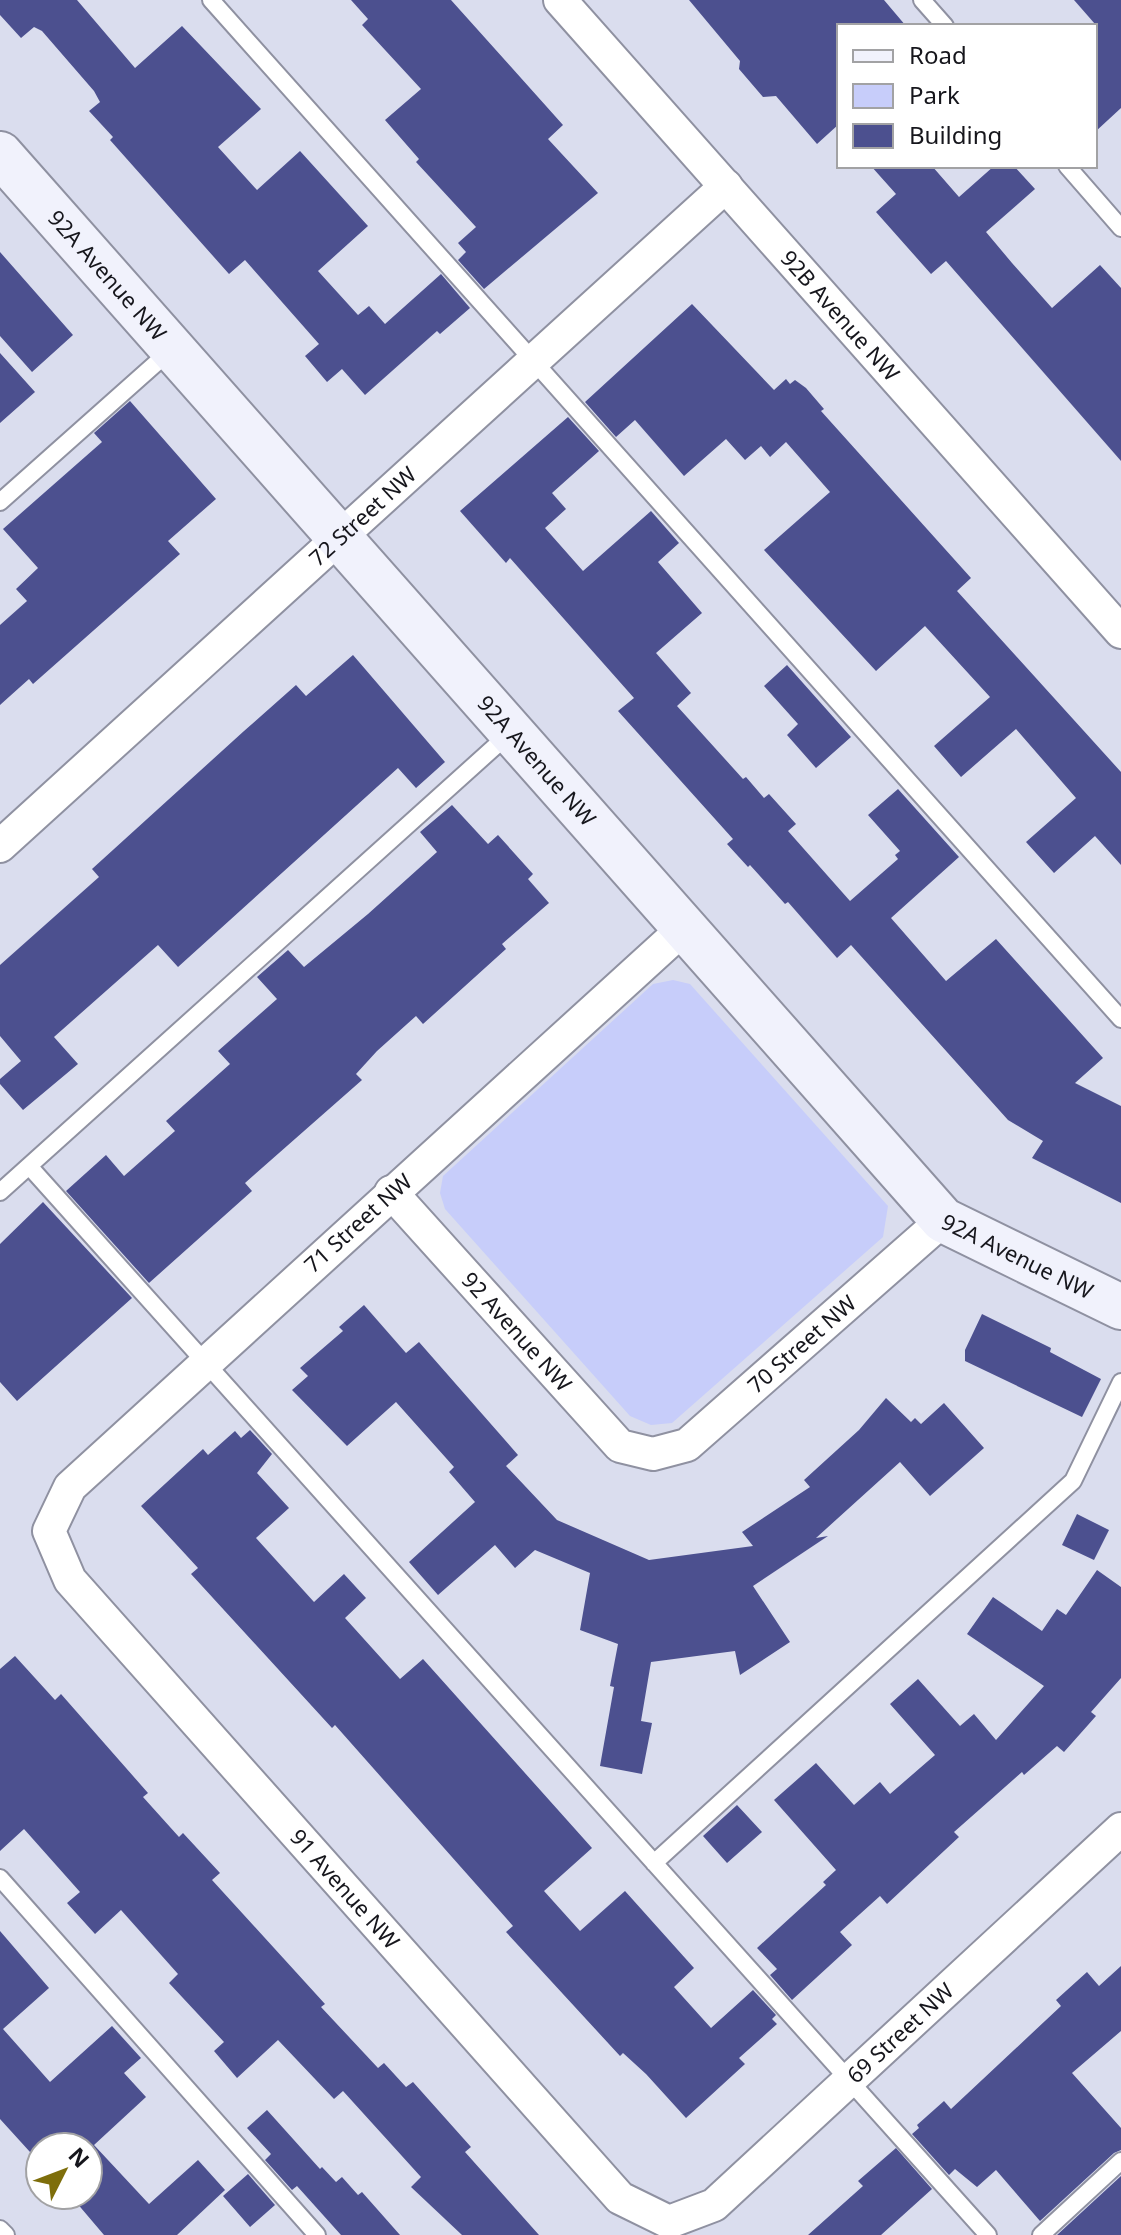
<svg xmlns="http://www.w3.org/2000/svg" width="1121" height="2235" font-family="'Noto Sans',sans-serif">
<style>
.green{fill:#c7cdfa}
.building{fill:#4c508f}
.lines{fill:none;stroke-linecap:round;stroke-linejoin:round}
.lane-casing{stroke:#8f91a1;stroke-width:20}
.street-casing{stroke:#8f91a1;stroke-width:36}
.secondary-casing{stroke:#8f91a1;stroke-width:48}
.lane{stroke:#fff;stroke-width:16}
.street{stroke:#fff;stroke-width:32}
.secondary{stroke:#f1f2fc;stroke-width:44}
.labels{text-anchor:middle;stroke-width:8;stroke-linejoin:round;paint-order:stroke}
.street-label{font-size:22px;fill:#16161c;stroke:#fff}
</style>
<rect width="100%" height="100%" fill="#daddee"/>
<path class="green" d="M 673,980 L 690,984 L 888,1206 L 883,1237 L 672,1423 L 651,1425 L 630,1416 L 445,1209 L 440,1193 L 443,1176 L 653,984 Z"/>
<path class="building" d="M 0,0 L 77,0 L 135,68 L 182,26 L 261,109 L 218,147 L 257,190 L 300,151 L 368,226 L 318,271 L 358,315 L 369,306 L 385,324 L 441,274 L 470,308 L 440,334 L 437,331 L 365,395 L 342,369 L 327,382 L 305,356 L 319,344 L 245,260 L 229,274 L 110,140 L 113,137 L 89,111 L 100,102 L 94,91 L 42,31 L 34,27 L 21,38 L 0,15 Z
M 351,0 L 451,0 L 563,125 L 548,139 L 598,193 L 484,289 L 458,260 L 466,252 L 458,243 L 476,227 L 416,162 L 419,159 L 385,120 L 421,89 L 362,25 L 368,19 Z
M 689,0 L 884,0 L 906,26 L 839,26 L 839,124 L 817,144 L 776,96 L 763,97 L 739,69 L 740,61 Z
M 1074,0 L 1121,0 L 1121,108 L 1095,132 L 1095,24 Z
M 871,166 L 932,166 L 959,197 L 994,166 L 1014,166 L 1035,189 L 986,232 L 1012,263 L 1052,308 L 1100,265 L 1121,288 L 1121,461 L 946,261 L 931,274 L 876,212 L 896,194 Z
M 0,252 L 73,335 L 32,372 L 0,336 Z
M 692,304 L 774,390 L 786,379 L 790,384 L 795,380 L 806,388 L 824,409 L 821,411 L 971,578 L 957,591 L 1121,772 L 1121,865 L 1095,836 L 1054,873 L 1026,842 L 1076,798 L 1016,729 L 961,777 L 934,746 L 990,697 L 925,626 L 876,671 L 764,550 L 830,492 L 786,442 L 770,457 L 761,446 L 745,460 L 726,439 L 684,476 L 635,420 L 616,437 L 585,402 Z
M 0,353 L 35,392 L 0,423 Z
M 130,401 L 216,499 L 168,541 L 180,554 L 33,684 L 29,679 L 0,705 L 0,625 L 27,601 L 16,589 L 38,568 L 3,529 L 102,442 L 94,433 Z
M 568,417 L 599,451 L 552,493 L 566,509 L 545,528 L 583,571 L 651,511 L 679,543 L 658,562 L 702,613 L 656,653 L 691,693 L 677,706 L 743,779 L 746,777 L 764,798 L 769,794 L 796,824 L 788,831 L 850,901 L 898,859 L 895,855 L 900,851 L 868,815 L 898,789 L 959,857 L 891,918 L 946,981 L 996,939 L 1103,1058 L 1075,1083 L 1121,1106 L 1121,1203 L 1032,1158 L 1043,1141 L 1008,1120 L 851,945 L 837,958 L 788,902 L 785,904 L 750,865 L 748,867 L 727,844 L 733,839 L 618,711 L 634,698 L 510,558 L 506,563 L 460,511 Z
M 353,655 L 445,762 L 416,788 L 398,768 L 178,967 L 158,945 L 54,1037 L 78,1064 L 23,1110 L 0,1084 L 0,1079 L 21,1061 L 0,1036 L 0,965 L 99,877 L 92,869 L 244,731 L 296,685 L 306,696 Z
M 787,665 L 851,737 L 816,768 L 787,735 L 798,724 L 764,686 Z
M 452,805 L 488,844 L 498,835 L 533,874 L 528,879 L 549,903 L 502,944 L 506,949 L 423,1024 L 416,1016 L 377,1051 L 356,1074 L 362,1080 L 245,1183 L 252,1191 L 149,1283 L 66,1191 L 106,1155 L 124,1176 L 175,1131 L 166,1121 L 230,1064 L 218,1051 L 277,999 L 257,977 L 288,950 L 304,967 L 368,914 L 437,852 L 420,832 Z
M 43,1202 L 132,1298 L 17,1401 L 0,1382 L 0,1244 Z
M 364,1305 L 406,1353 L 419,1342 L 518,1455 L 506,1466 L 557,1520 L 649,1560 L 753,1546 L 742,1532 L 810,1487 L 804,1480 L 859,1430 L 886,1398 L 911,1422 L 915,1418 L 921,1424 L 944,1403 L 984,1448 L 930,1496 L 900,1462 L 816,1538 L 828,1536 L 753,1586 L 790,1642 L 740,1675 L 735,1651 L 651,1662 L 641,1721 L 652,1723 L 642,1774 L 600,1766 L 614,1687 L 610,1686 L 618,1644 L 580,1630 L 590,1573 L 535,1550 L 515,1568 L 495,1545 L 438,1595 L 409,1562 L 475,1502 L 449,1472 L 454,1467 L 396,1402 L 347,1446 L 292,1390 L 308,1376 L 300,1368 L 343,1331 L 339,1327 Z
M 982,1314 L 1051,1348 L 1050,1352 L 1101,1379 L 1082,1417 L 965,1361 L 965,1350 Z
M 250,1430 L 272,1454 L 257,1473 L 289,1508 L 256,1538 L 314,1602 L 344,1574 L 366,1598 L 345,1618 L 400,1679 L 423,1659 L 592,1848 L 544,1891 L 580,1931 L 625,1891 L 694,1968 L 674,1987 L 711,2028 L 753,1990 L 776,2015 L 772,2019 L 777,2024 L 739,2058 L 745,2064 L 686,2118 L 646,2074 L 623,2053 L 620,2056 L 506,1932 L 513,1926 L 335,1725 L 332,1728 L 191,1574 L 198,1568 L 141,1506 L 203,1449 L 208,1455 L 235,1431 L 241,1438 Z
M 1077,1514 L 1109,1530 L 1094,1560 L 1062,1545 Z
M 1097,1570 L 1121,1587 L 1121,1678 L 1091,1712 L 1096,1716 L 1064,1752 L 1057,1746 L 1024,1775 L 1022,1772 L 954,1832 L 959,1837 L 887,1904 L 880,1896 L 840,1932 L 852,1945 L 792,2000 L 770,1975 L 777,1969 L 757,1948 L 826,1885 L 823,1882 L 836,1870 L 774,1800 L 816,1763 L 854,1805 L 880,1782 L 890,1794 L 935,1755 L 890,1704 L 918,1679 L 960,1726 L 974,1714 L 996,1740 L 1044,1686 L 967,1634 L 993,1597 L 1042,1631 L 1057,1609 L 1066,1615 Z
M 15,1656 L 55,1700 L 61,1694 L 148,1793 L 143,1797 L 179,1837 L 183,1833 L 220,1873 L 212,1880 L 325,2004 L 321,2007 L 378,2068 L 384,2063 L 406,2087 L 413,2082 L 471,2147 L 465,2152 L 539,2235 L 462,2235 L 411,2187 L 421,2177 L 343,2091 L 334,2099 L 278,2040 L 237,2078 L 214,2051 L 224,2042 L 169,1983 L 178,1974 L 121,1910 L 95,1934 L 67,1903 L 80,1892 L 24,1829 L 0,1851 L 0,1669 Z
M 737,1805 L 762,1832 L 727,1863 L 703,1836 Z
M 0,1931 L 49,1988 L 3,2029 L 50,2082 L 112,2026 L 141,2058 L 124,2073 L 146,2097 L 94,2145 L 149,2204 L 198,2160 L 225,2190 L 177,2235 L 104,2235 L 70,2195 L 88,2195 L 88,2147 L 40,2147 L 40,2163 L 0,2119 Z
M 1121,1966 L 1121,2031 L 1072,2073 L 1121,2128 L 1121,2150 L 1114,2153 L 1040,2221 L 996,2170 L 977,2187 L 955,2169 L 949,2175 L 912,2134 L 919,2128 L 917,2125 L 944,2101 L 951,2109 L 1061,2006 L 1056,2000 L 1087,1972 L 1099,1986 Z
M 267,2110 L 320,2169 L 322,2167 L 336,2182 L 342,2177 L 358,2195 L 362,2192 L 400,2235 L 341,2235 L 297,2186 L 292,2190 L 265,2160 L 271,2154 L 247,2128 Z
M 896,2148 L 932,2189 L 881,2235 L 808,2235 L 863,2186 L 858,2181 Z
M 248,2174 L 275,2205 L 250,2227 L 223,2196 Z
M 1121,2176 L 1121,2235 L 1057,2235 Z"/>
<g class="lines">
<g class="lane-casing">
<path id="lane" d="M 211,0 L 1121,1019
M 922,0 L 945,26
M 1067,166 L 1121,228
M 0,502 L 172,349
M 29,1166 L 988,2235
M 0,1192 L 510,733
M 654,1863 L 1073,1481 L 1121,1382
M 0,1878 L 317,2235
M 0,2229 L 6,2235
M 1041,2235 L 1121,2161"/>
</g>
<g class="street-casing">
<g id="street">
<path id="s1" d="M 560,0 L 1121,632"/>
<path id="s2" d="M 0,846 L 726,186"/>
<path id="s3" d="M 684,928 L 70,1487 L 49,1531 L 70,1580 L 620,2198 L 669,2222 L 714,2205 L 1121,1829"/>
<path id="s4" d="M 391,1192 L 620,1446 L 653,1454 L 687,1445 L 943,1220"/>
</g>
</g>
<g class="secondary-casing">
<g id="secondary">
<path id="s5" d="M 0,154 L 943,1220 L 1121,1307"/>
</g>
</g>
<use href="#lane" class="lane"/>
<use href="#street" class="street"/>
<use href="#secondary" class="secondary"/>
</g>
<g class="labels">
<g class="street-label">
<text dy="8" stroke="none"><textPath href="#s5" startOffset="162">92A Avenue NW</textPath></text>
<text dy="8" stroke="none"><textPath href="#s1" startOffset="422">92B Avenue NW</textPath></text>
<text dy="8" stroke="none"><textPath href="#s2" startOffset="490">72 Street NW</textPath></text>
<text dy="8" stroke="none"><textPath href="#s5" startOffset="810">92A Avenue NW</textPath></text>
<text transform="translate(358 1223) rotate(-42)" y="8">71 Street NW</text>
<text dy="8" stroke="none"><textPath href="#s5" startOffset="1506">92A Avenue NW</textPath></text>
<text dy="8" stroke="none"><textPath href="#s4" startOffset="188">92 Avenue NW</textPath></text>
<text dy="8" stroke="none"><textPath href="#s4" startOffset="564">70 Street NW</textPath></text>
<text dy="8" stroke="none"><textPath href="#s3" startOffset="1346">91 Avenue NW</textPath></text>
<text dy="8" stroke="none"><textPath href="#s3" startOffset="2116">69 Street NW</textPath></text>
</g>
</g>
<rect x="837" y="24" width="260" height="144" fill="#ffffff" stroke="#a2a2a4" stroke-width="2"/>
<rect x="853" y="50" width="40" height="12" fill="#f1f2fc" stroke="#a2a2a4" stroke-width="2"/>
<text x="909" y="64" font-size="24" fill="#16161c">Road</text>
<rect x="853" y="84" width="40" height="24" fill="#c7cdfa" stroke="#a2a2a4" stroke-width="2"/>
<text x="909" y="104" font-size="24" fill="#16161c">Park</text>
<rect x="853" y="124" width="40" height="24" fill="#4c508f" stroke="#a2a2a4" stroke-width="2"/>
<text x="909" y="144" font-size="24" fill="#16161c">Building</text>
<g transform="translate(64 2171) rotate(48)"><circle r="38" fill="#ffffff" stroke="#a2a2a4" stroke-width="2"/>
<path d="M0-6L14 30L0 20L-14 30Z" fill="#7e6e0b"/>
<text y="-12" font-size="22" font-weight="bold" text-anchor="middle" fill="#16161c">N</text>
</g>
</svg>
